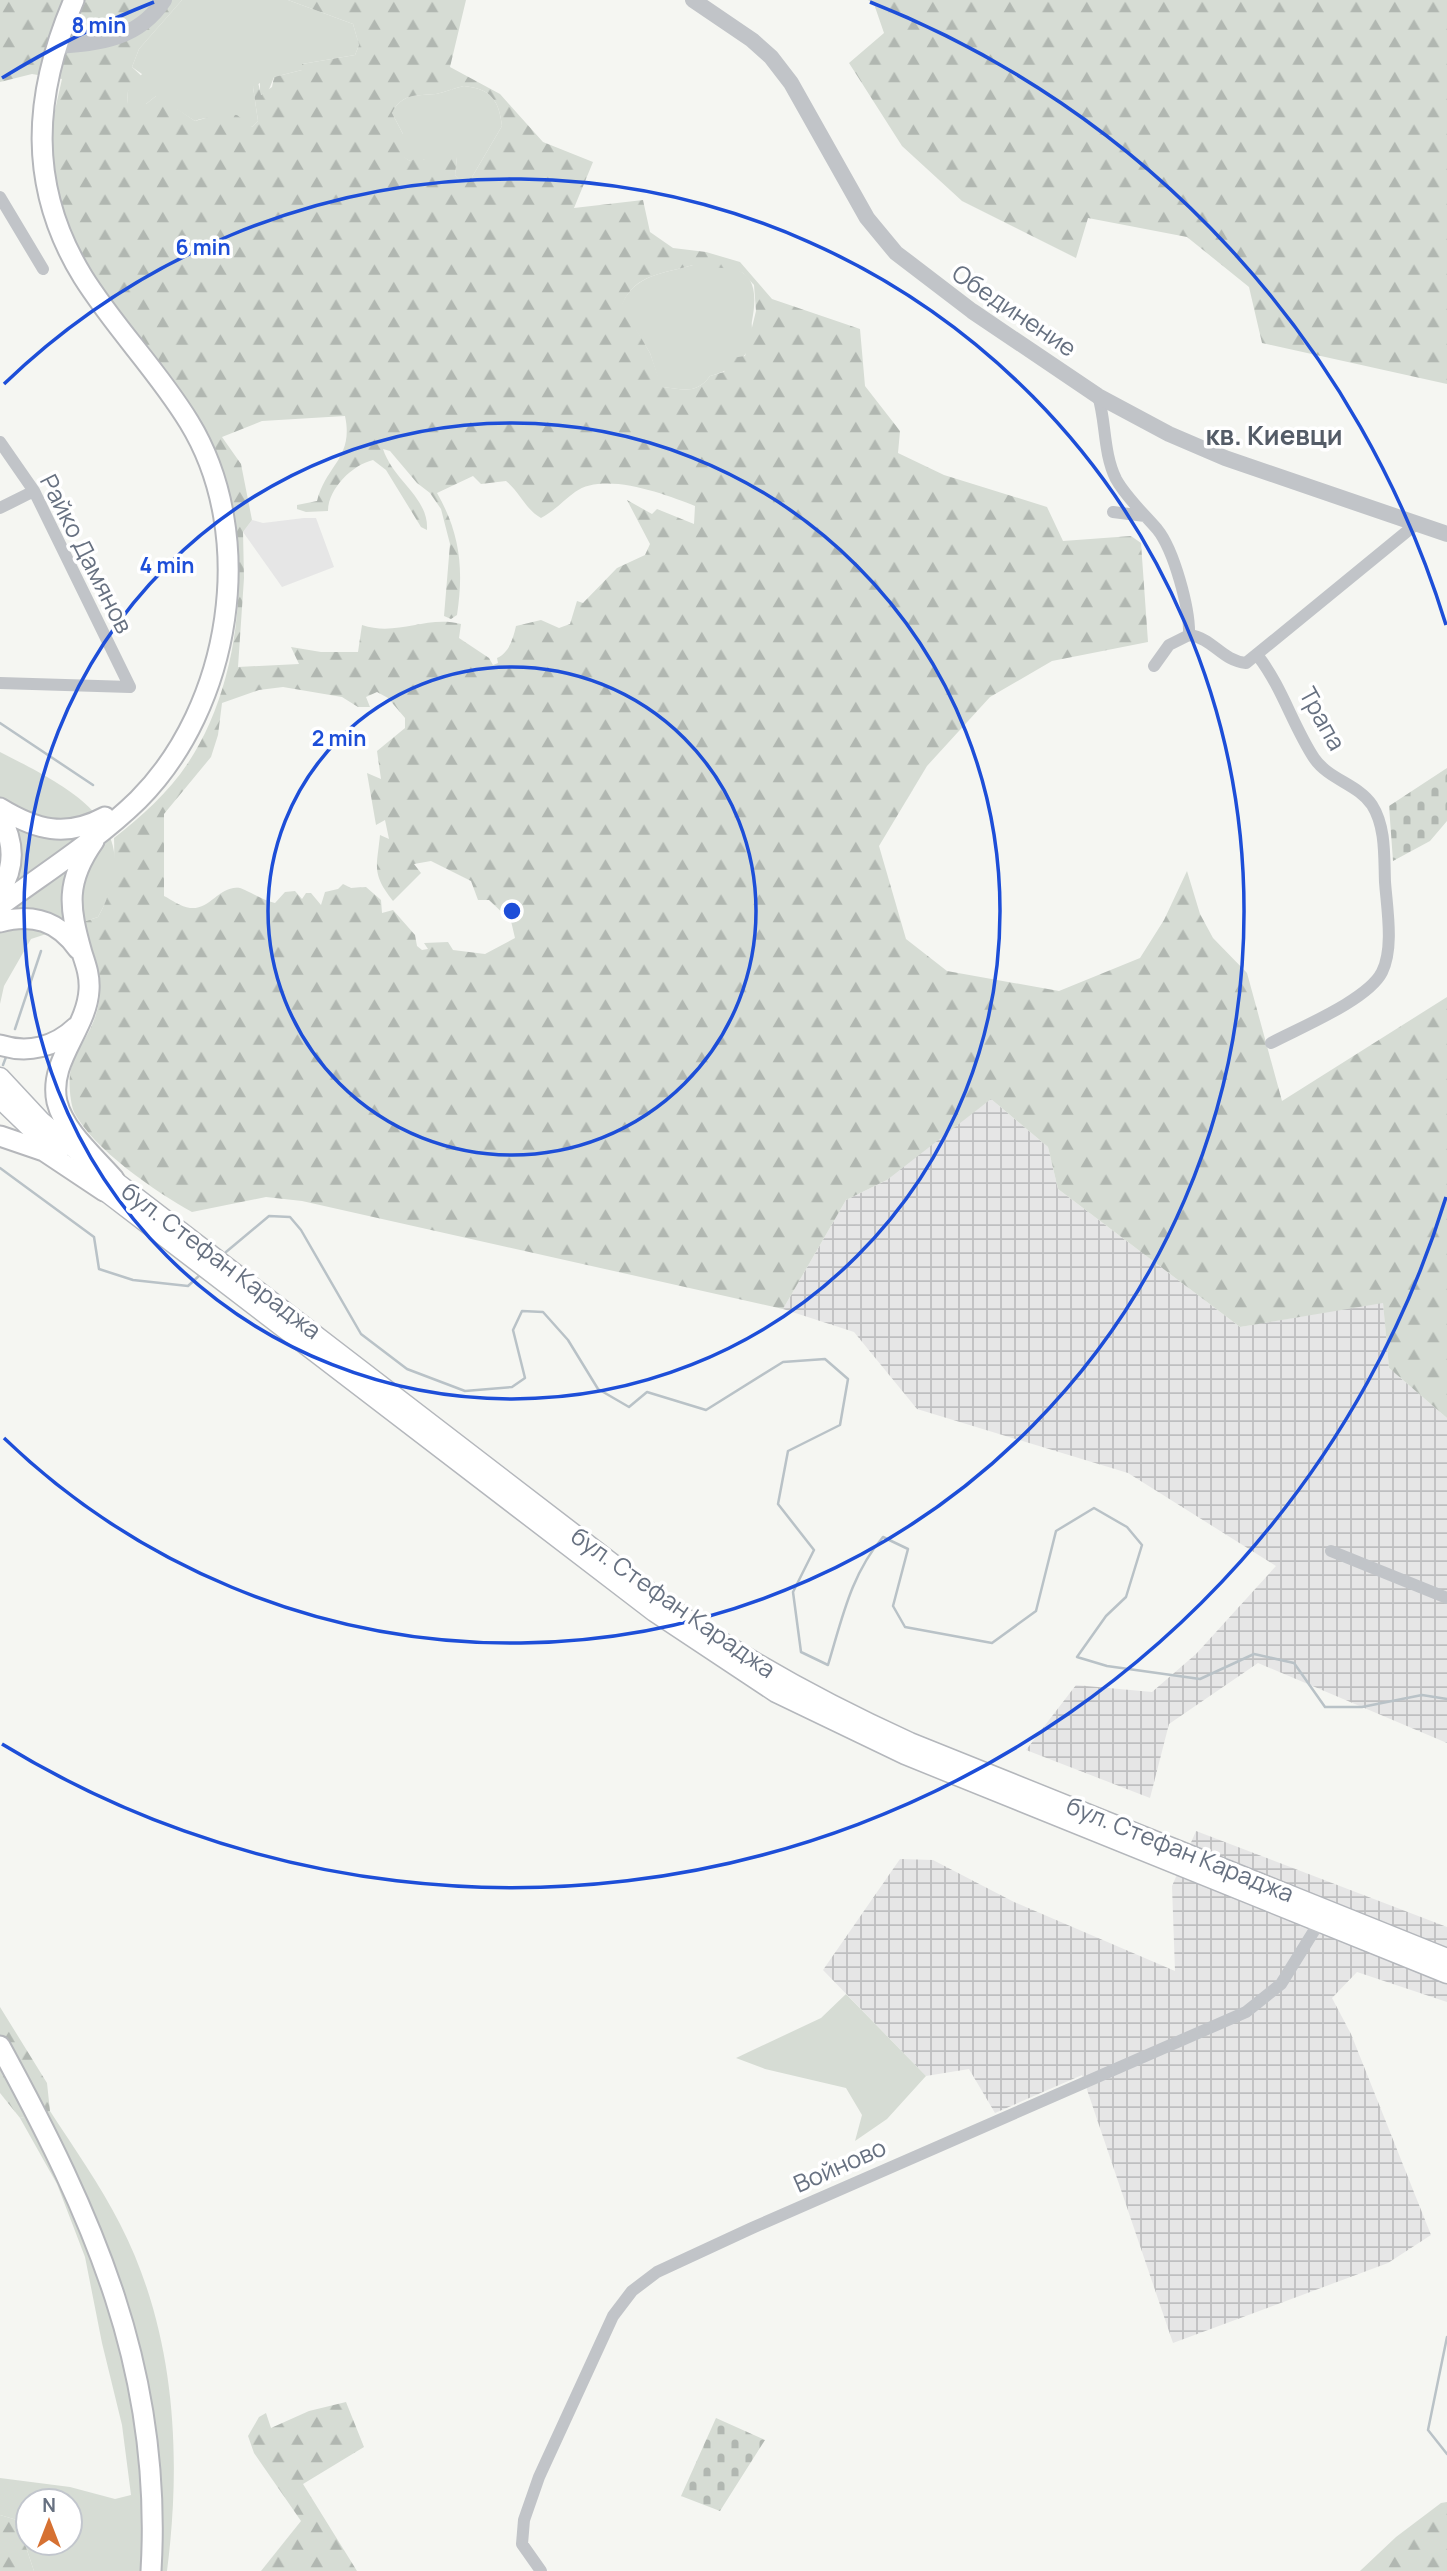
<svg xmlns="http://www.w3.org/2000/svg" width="1447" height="2571" font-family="Manrope,sans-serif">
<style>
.built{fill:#e6e6e6}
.industrial{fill:url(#industrial-grid)}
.grass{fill:#d6dcd4;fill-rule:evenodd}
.forest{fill:url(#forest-firs);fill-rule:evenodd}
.cemetery{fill:url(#cemetery-stones)}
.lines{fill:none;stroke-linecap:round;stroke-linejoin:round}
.stream{stroke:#b9c2c7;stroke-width:2.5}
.secondary-casing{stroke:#b4b7bc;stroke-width:21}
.primary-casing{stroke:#b5b7bb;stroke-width:23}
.minor{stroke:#c1c4c8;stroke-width:12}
.tertiary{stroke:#c1c4c8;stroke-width:16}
.secondary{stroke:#fff;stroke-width:18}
.primary{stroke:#fff;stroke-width:19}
.ring{fill:none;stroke:#1d4ed8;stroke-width:3.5}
.labels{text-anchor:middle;stroke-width:7;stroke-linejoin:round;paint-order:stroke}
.street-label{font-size:24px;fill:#677181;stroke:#fff}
.neighbourhood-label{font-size:26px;font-weight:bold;fill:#545c67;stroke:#fff}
.centre{fill:#1d4ed8;stroke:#fff;stroke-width:3.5}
.ring-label{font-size:21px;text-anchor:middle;font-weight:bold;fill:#1d4ed8;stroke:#fff;stroke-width:7;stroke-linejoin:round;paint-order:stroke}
</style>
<defs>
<pattern id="industrial-grid" width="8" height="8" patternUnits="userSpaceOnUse" patternTransform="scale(1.75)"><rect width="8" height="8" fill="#e6e6e6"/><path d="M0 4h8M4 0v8" fill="none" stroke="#bebfc0"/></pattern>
<pattern id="forest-firs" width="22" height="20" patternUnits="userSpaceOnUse" patternTransform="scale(1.75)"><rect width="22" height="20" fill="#d6dcd4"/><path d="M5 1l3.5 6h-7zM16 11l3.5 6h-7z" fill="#b1b7b1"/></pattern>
<pattern id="cemetery-stones" width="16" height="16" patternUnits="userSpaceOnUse" patternTransform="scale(1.75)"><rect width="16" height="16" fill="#d6dcd4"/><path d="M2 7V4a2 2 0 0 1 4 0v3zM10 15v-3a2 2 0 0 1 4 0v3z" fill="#b1b7b1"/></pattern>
</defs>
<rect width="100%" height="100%" fill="#f5f6f2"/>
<path class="built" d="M 304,518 L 316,518 L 334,567 L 282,587 L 243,532 L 252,520 L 263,523 Z"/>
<path class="industrial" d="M 991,1099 L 1048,1147 L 1058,1189 L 1240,1327 L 1383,1302 L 1389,1368 L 1447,1418 L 1447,1743 L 1258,1663 L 1169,1724 L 1150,1798 L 1026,1750 L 1076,1685 L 1152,1692 L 1196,1654 L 1276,1566 L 1128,1473 L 917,1409 L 854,1332 L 783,1309 L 846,1200 L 887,1180 L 943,1119 Z
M 1196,1831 L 1447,1927 L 1447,2002 L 1357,1972 L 1332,1998 L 1351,2034 L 1431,2235 L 1388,2263 L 1173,2343 L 1082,2075 L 995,2113 L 969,2069 L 926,2076 L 823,1970 L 900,1859 L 933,1860 L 1014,1902 L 1175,1971 L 1172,1886 Z"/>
<path class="grass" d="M 182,0 L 288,0 L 353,24 L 359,45 L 355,55 L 302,64 L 302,70 L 274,77 L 268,92 L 260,95 L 260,83 L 253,87 L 258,121 L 252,127 C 238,119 210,114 195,121 L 156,96 L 146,104 L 127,104 L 128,91 L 142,74 L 132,67 L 139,49 Z
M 464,86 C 491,89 499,100 502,126 L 472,177 L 461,182 L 455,175 L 457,157 L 410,161 L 403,157 L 403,134 L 392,113 C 402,93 416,96 436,94 C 445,92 455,88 464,86 Z
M 693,265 C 740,265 762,269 752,321 C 751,326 753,332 752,337 C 749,359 730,371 710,376 C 696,395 683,389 661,387 L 650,353 L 621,306 C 635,273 664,274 693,265 Z
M 0,752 C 70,788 151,825 98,917 L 31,939 L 4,986 L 0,1004 Z
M 846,1994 L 926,2076 L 887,2119 L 855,2141 L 862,2115 L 846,2088 L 765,2069 L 736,2058 L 821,2018 Z
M 50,2111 C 74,2148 100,2185 120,2224 C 175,2331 182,2454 167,2571 L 34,2571 L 17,2520 L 0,2515 L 0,2478 L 70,2487 L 115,2499 L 131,2495 L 122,2425 L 102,2343 L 85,2257 L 57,2184 L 20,2118 ZM 28,2501 L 70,2501 L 70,2543 L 28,2543 Z"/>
<path class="forest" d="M 0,0 L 182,0 L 139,49 L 132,67 L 150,84 L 128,91 L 127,104 L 146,104 L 156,96 L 163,96 L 170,104 L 195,121 L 220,114 L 237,115 L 252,127 L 258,121 L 253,87 L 257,78 L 261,95 L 272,87 L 274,77 L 302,70 L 302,64 L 355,55 L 359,45 L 353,24 L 288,0 L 466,0 L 450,67 L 500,94 L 543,142 L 593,162 L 574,208 L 643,200 L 650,232 L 673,248 L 706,252 L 740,262 L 772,299 L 860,329 L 865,386 L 900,431 L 898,453 L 944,475 L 1047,507 L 1063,541 L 1131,536 L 1141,543 L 1148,642 L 1052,661 L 990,697 L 927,766 L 879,846 L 906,939 L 947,971 L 1059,991 L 1140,958 L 1164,920 L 1187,871 L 1200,914 L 1213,938 L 1247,973 L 1282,1101 L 1447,997 L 1447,1418 L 1389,1368 L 1383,1303 L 1240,1327 L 1058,1189 L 1048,1147 L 991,1099 L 887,1180 L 846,1200 L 783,1309 L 302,1201 L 266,1197 L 192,1212 C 156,1192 93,1149 74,1112 C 70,1103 68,1079 71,1069 C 74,1054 86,1039 92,1025 C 108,989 98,956 80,923 L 98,917 C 113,892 115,867 114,838 C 142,816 168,793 188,763 C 245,678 256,535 211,441 C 200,418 182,396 166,376 C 123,316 57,239 50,163 C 48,136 56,106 62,79 L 32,74 L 0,82 ZM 464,86 C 491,89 499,100 502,126 L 472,177 L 461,182 L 455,175 L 457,157 L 427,154 L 424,160 L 419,157 L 410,161 L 404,157 L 403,134 L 392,113 C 402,93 416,96 436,94 C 445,92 455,88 464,86 ZM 693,265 L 732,269 L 743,273 L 754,285 L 756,311 L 745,356 L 731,358 L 724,372 L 710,376 C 696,395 683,389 662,387 L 650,353 L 622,305 C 635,273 664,274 693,265 ZM 345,416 C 354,458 326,465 317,501 L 297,505 L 297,509 L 306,512 L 328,511 C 328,489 352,465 373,460 L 386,470 L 421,527 L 427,530 C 429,497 394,482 383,449 L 390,451 L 417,483 L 430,493 L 441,509 L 450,544 L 444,616 L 451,619 L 457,615 C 464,569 460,533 437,493 L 473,476 L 481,484 L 506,481 C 520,492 525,509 541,518 C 554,511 563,501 575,492 C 604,471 665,494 695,506 L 694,524 L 657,509 L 652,514 L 627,500 L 650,544 L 645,555 L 617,568 L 583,603 L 577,601 L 570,624 L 559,628 L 541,620 L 516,626 C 513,639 509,653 497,658 L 498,663 L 493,665 L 489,658 L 459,638 L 461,624 C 426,615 397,637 362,625 L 358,652 L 321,652 L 291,647 L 299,664 L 238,667 L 244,578 L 243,532 L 252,520 L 241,464 L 222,437 L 262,421 ZM 283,687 L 342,697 L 358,707 L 370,707 L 366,697 L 377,692 L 388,698 L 405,718 L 405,728 L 377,751 L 381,779 L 367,773 L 376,825 L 385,820 L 389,839 L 380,835 C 377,867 371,873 393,901 L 421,873 L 414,864 L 431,861 L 471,881 L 478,900 L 489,900 L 511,921 L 515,938 L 485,954 L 453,950 L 448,942 L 424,943 L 428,949 L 422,950 L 417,946 L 415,935 L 393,910 L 382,913 L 381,900 L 366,887 L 351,888 L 343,884 L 338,889 L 325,892 L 321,905 L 311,893 L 306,893 L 302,899 L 295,891 L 285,892 L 275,903 C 262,900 247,890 240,888 C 219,885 211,910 190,908 C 181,907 172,900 164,896 L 164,814 L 211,757 L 218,735 L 222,703 L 259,690 Z
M 868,0 L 1447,0 L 1447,384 L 1262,343 L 1249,287 L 1187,237 L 1088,218 L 1076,258 L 962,201 L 902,146 L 849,63 L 884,33 L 874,4 Z
M 0,2007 L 47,2083 L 50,2111 L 20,2118 L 0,2093 Z
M 346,2402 L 364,2447 L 303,2484 L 357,2571 L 261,2571 L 301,2521 L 254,2453 L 248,2436 L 259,2417 L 266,2413 L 271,2428 L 309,2411 Z
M 1447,2502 L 1447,2571 L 1360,2571 L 1396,2537 L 1441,2503 Z
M 0,2515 L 17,2520 L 34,2571 L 0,2571 Z"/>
<path class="cemetery" d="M 1447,768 L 1447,821 L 1430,841 L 1393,861 L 1389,806 Z
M 716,2418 L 765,2440 L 720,2511 L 681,2496 Z"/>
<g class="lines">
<path class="stream" d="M 0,723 L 93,785
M 15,1029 L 41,951
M 3,1065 L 6,1057
M 0,1168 L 94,1237 L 99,1269 L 133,1280 L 188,1286 L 201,1274
M 226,1252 L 269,1216 L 290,1217 L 301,1230 L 361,1334 L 407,1369 L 465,1391 L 512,1387 L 525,1378 L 513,1330 L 522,1311 L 543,1312 L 568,1340 L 598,1389 L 629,1407 L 647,1392 L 706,1410 L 783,1362 L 825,1359 L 848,1379 L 840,1425 L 788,1451 L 778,1504 L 814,1550 L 793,1592 L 801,1652 L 828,1665 C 842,1619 851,1574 883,1537 L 908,1549 L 893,1606 L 905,1627 L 992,1643 L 1036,1611 L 1056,1531 L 1094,1508 L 1127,1527 L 1142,1545 L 1126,1597 L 1106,1616 L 1077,1657 L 1107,1666 L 1200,1679 L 1254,1654 L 1294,1663 L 1325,1707 L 1362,1707 L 1422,1695 L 1447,1699
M 1447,2337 L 1428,2430 L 1447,2454"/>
<g class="secondary-casing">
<path id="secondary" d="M 0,1077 L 41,1121 L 84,1157 L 663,1602 C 741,1658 822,1702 910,1742 L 1447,1958
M 0,1099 L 58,1155
M 94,1183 L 654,1612 L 776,1693 L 905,1755 L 1447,1974"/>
</g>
<g class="primary-casing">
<path id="primary" d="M 0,808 C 36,830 66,838 105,817
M 0,816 C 14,841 16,866 0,891
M 94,841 C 65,882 69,907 82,953 C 86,965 90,976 89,990 C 87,1029 48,1061 57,1102 C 64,1131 95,1157 114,1179
M 0,906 C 46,872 97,840 138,800 C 231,707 259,536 189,422 C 158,371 115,328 83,277 C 27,186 33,95 74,0
M 0,922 C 33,913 58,921 78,949
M 0,1045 C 28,1054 55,1047 76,1027
M 0,1136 L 44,1151 L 104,1191
M 0,2046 C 93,2217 163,2370 151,2571"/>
</g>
<path class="minor" d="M 0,197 L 43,269
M 1098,396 C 1106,420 1103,453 1116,479 C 1125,496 1144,514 1157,529 C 1174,550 1190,609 1189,635
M 0,442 L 34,491 L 130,687 L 0,683
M 0,508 L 34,491
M 1113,512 L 1145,516
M 1258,656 C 1282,687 1293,726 1314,758 C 1329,780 1358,784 1372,805 C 1386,827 1384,857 1385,882 C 1387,909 1394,948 1382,972 C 1368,1000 1299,1028 1271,1043
M 1154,666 L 1169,645 L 1189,635 C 1213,638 1222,661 1246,663 L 1416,524
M 1331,1551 L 1447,1598
M 541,2571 L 522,2544 L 524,2520 L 539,2477 L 613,2316 L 632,2291 L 657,2272 L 752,2228 L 1246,2012 L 1281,1984 L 1322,1918"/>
<path class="tertiary" d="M 693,0 L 752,40 L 771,57 L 791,83 L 867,218 L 896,253 L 972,311 L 1098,396 L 1169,434 L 1225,458 L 1447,534
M 57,46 C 100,43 139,39 164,0"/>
<use href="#secondary" class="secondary"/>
<use href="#primary" class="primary"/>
</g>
<g class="ring">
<circle cx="512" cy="911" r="244"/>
<circle cx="512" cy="911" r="488"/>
<path d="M4 384A732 732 0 1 1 4 1438"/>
<path d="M1446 1197A977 977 0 0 1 2 1744M2 78A977 977 0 0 1 154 2M870 2A977 977 0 0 1 1446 625"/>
</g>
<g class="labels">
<g class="street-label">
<text transform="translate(1014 311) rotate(34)" y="8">Обединение</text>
<text transform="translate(86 554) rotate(63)" y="8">Райко Дамянов</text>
<text transform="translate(1322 719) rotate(61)" y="8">Трапа</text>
<text transform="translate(221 1261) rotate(37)" y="8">бул. Стефан Караджа</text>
<text transform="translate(673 1603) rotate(35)" y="8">бул. Стефан Караджа</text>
<text transform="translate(1180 1850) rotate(22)" y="8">бул. Стефан Караджа</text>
<text transform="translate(840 2166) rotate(-24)" y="8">Войново</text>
</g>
<g class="neighbourhood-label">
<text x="1274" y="445">кв. Киевци</text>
</g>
</g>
<circle cx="512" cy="911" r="10" class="centre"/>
<g class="ring-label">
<text x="99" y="33">8 min</text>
<text x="203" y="255">6 min</text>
<text x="167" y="573">4 min</text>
<text x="339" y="746">2 min</text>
</g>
<g transform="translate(49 2522)"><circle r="33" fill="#ffffff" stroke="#c2c6cd" stroke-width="2"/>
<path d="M0-5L12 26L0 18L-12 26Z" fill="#d67132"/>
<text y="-10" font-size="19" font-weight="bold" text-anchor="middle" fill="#677181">N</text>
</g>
</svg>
